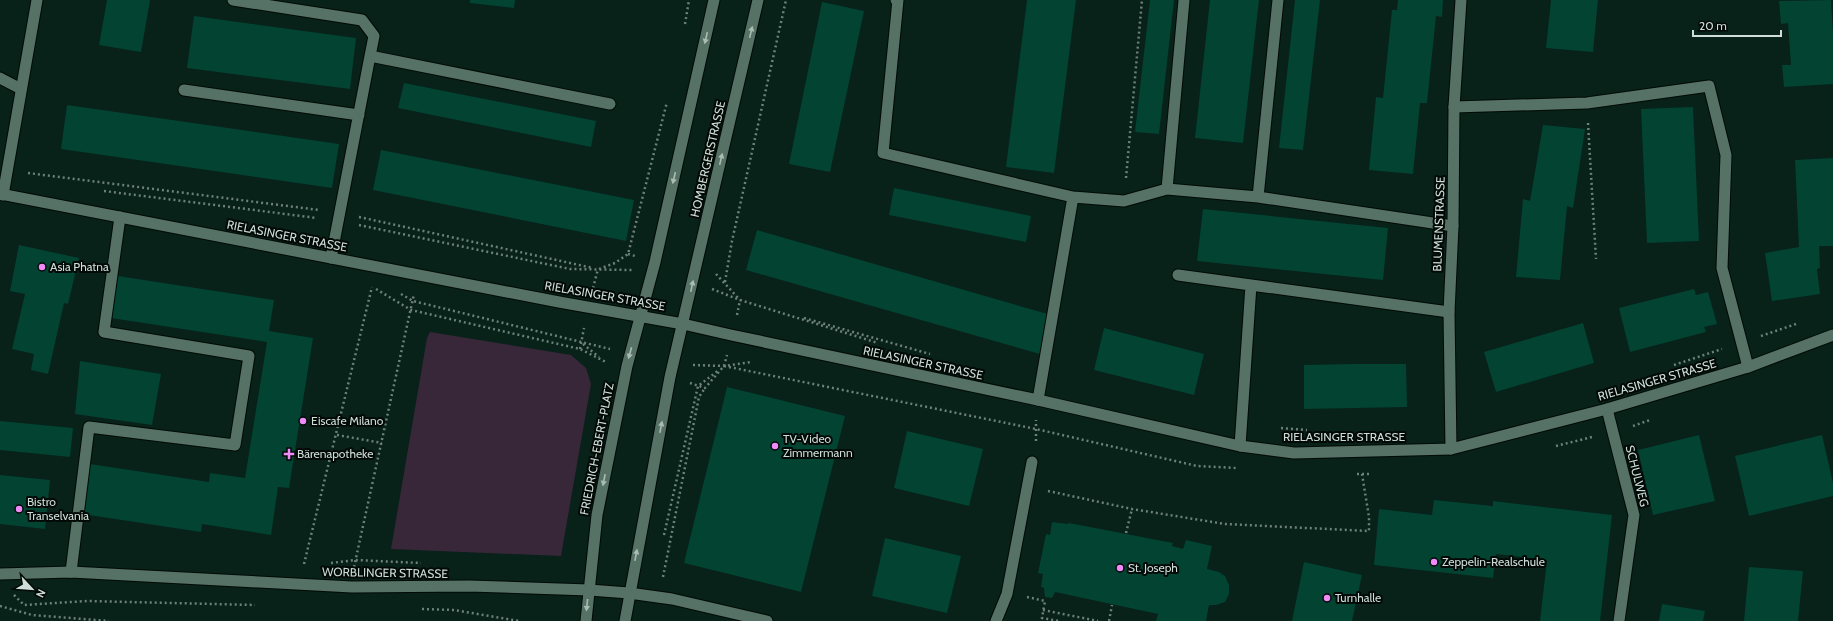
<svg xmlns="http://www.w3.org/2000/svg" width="1833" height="621" font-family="Cabin,sans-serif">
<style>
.green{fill:#382739}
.building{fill:#024332}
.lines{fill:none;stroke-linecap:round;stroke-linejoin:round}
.service-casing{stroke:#000b05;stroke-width:13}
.minor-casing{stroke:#000b05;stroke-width:13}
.tertiary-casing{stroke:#000b05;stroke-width:13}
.secondary-casing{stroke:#000b05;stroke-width:13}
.path{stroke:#6d817a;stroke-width:2.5;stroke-dasharray:2 3;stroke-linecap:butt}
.service{stroke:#567166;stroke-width:11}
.minor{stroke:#567166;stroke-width:11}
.tertiary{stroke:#567166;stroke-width:11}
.secondary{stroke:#567166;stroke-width:11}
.oneway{fill:#aabdb5}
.poi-dot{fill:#ef8bf6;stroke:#020906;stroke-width:1.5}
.labels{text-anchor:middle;stroke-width:4;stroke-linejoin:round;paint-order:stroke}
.street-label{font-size:12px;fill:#ceddd7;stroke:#020906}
.poi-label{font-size:12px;fill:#ceddd7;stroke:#020906;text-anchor:start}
</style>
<rect width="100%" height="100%" fill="#082119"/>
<path class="green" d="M 430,332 L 571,355 L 586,368 L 591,384 L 561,556 L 391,549 L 427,338 Z"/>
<path class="building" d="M 107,0 L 150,0 L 141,52 L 99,45 Z
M 470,0 L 515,0 L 514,8 L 470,3 Z
M 1027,0 L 1076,0 L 1054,173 L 1006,167 Z
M 1150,0 L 1174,0 L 1159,134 L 1135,132 Z
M 1210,0 L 1259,0 L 1243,143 L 1195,138 Z
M 1295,0 L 1320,0 L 1303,150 L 1279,148 Z
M 1398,0 L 1443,0 L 1442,17 L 1436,16 L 1427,103 L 1420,103 L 1413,174 L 1369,170 L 1376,97 L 1383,98 L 1392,10 L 1397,10 Z
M 1551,0 L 1598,0 L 1593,52 L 1546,48 Z
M 1831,0 L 1833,35 L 1833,84 L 1784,87 L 1782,65 L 1791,65 L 1788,23 L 1781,24 L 1779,1 Z
M 822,2 L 864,11 L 830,172 L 789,164 Z
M 194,16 L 356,38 L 350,89 L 187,68 Z
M 404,83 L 596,121 L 591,147 L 398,108 Z
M 67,105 L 339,144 L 332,188 L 61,149 Z
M 1693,107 L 1699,241 L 1647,243 L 1641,109 Z
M 1543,125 L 1585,129 L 1573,208 L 1567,206 L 1560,280 L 1516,277 L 1523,199 L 1530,201 Z
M 381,150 L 634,200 L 626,241 L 373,190 Z
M 1833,158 L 1833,246 L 1819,246 L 1820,268 L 1817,269 L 1820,294 L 1772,301 L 1765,253 L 1799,247 L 1795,160 Z
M 894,188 L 1031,216 L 1026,242 L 889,215 Z
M 1203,209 L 1388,228 L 1383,280 L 1197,261 Z
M 757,230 L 1051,315 L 1040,354 L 746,270 Z
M 19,245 L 79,258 L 68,304 L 64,303 L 48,374 L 31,370 L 34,354 L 12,349 L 25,294 L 10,291 Z
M 118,276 L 274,300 L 269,331 L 313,338 L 289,488 L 278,487 L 271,535 L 202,524 L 201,532 L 82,514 L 90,464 L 209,482 L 210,473 L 245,478 L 267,342 L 111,318 Z
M 1694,289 L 1696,295 L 1708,292 L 1717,324 L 1704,327 L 1706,332 L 1630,352 L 1619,308 Z
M 1583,323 L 1594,363 L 1496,392 L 1484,352 Z
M 1104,328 L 1204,354 L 1194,395 L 1094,370 Z
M 80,361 L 161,374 L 152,425 L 75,414 Z
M 1355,364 L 1406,364 L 1407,407 L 1304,409 L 1304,365 Z
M 727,387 L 845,416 L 801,592 L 684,563 Z
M 0,421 L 73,428 L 70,457 L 0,450 Z
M 907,431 L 983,449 L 969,506 L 894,488 Z
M 1699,435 L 1715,501 L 1653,515 L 1638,450 Z
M 1822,435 L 1833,483 L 1833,496 L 1749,516 L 1735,456 Z
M 0,475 L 50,480 L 45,529 L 0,524 Z
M 1434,500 L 1493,506 L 1493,501 L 1612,515 L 1600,621 L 1540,621 L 1547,560 L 1496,554 L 1493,578 L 1374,565 L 1379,509 L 1432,515 Z
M 1052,522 L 1068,524 L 1069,523 L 1173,543 L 1172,546 L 1183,549 L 1186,540 L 1212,546 L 1207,569 L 1219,572 L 1225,576 L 1229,585 L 1229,594 L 1225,602 L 1216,605 L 1209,605 L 1206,621 L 1156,621 L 1158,614 L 1055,592 L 1052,598 L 1045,597 L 1044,588 L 1041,587 L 1043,574 L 1038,573 L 1046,534 L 1050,535 Z
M 885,538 L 961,556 L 947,613 L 872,596 Z
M 1304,562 L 1362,575 L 1352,621 L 1292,621 Z
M 1749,567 L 1803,571 L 1798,621 L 1744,621 Z
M 1662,604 L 1705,611 L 1703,621 L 1659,621 Z"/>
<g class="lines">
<g class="service-casing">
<path id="service" d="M 233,0 L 362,20 L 374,36 L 370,56
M 896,0 L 898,0 L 883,153 L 1073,197 L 1124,201 L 1167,189 L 1258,197 L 1453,226
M 0,78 L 21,89
M 184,90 L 359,115
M 1454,107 L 1587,103 L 1709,86 L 1726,155 L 1722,268 L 1748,367
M 1167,189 L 1184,0
M 1258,197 L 1278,0
M 331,258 L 370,56 L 610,104
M 1178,275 L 1449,312
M 1038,400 L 1073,197
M 1240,446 L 1251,285
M 71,572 L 89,427 L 235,445 L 249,356 L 104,332 L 120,217
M 996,621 L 1007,594 L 1032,462"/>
</g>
<g class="minor-casing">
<path id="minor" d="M 3,195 L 37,0
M 1607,409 L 1634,515 L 1619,621
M 1451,449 L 1449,312 L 1453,226 L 1454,107 L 1461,0
M 0,574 L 71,572 L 352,587 L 469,586 L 589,590
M 629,593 L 672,599 L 767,621"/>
</g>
<g class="tertiary-casing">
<path id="tertiary" d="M 589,590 L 629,593"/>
</g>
<g class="secondary-casing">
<path id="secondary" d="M 0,194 L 559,302 L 683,324 L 731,335 L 1038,400 L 1240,446 L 1294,453 L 1451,449 L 1607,409 L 1748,367 L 1833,335
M 586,621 L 597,515 L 627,366 L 655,262 L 714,0
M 625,621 L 670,377 L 758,0"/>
</g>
<path class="path" d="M 685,24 L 689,0
M 1588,123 L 1596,259
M 28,173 L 319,210
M 1126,178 L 1142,0
M 104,191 L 317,218
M 359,217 L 593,268
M 359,225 L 570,269 L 632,270
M 628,254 L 635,256
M 599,269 L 615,263 L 628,254 L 667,102
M 716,274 L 740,300
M 725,282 L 732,241 L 786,0
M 593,288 L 598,269
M 376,289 L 411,310 L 580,349 L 606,362
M 712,289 L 740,300 L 878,343
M 401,294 L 413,301 L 610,349
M 737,315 L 740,300
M 804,318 L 930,354
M 1761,336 L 1796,324
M 583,344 L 599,357
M 580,349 L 584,328
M 693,365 L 724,366 L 752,362
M 1674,365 L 1722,349
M 724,366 L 727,355
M 690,383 L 705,388 L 724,366 L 1036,429 L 1197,466 L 1236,468
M 1633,426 L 1650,420
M 1281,428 L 1307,430
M 337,435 L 382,443
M 1036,441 L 1036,420
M 1556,446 L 1592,437
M 1357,474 L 1372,474
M 1048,491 L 1132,509 L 1225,524 L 1369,531 L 1369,517 L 1362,474
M 1126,533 L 1132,509
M 664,535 L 698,386 L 719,370
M 331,563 L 355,560 L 421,563
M 304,564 L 372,287
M 354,567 L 414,294
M 663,577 L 699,397 L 705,388
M 14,595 L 24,605 L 87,601 L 255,605
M 1027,597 L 1045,601 L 1042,618 L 1059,621
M 0,606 L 32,615 L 109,621
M 422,609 L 454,610 L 519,621
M 1043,610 L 1098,621
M 1109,621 L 1112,605"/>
<use href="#service" class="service"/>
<use href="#minor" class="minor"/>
<use href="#tertiary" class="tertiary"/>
<use href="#secondary" class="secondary"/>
</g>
<defs><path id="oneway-solid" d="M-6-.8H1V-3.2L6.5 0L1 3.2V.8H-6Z"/></defs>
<g class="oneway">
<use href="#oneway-solid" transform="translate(751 32) rotate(-77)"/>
<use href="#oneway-solid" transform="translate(706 38) rotate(103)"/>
<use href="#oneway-solid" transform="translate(721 159) rotate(-77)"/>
<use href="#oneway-solid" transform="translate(674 178) rotate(103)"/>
<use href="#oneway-solid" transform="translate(692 286) rotate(-78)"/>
<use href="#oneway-solid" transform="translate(630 353) rotate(105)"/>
<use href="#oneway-solid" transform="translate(661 427) rotate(-79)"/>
<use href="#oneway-solid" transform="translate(604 480) rotate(101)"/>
<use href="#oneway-solid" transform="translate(636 555) rotate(-79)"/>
<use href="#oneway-solid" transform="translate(587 605) rotate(96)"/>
</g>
<g class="poi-dot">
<circle cx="42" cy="267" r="4"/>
<circle cx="303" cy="421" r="4"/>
<circle cx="775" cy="446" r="4"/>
<path d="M287 448h4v4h4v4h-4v4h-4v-4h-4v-4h4z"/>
<circle cx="19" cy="509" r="4"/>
<circle cx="1434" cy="562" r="4"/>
<circle cx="1120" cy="568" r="4"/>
<circle cx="1327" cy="598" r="4"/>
</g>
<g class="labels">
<g class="street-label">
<text transform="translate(708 159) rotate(-77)" y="4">HOMBERGERSTRASSE</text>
<text transform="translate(1439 224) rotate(-88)" y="4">BLUMENSTRASSE</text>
<text transform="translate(287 236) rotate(11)" y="4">RIELASINGER STRASSE</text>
<text transform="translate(605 296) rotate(10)" y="4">RIELASINGER STRASSE</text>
<text transform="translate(923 363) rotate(12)" y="4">RIELASINGER STRASSE</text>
<text transform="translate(1657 380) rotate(-16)" y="4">RIELASINGER STRASSE</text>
<text x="1344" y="441">RIELASINGER STRASSE</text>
<text transform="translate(597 449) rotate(-79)" y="4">FRIEDRICH-EBERT-PLATZ</text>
<text transform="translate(1637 476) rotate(76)" y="4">SCHULWEG</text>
<text transform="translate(385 573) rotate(1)" y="4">WORBLINGER STRASSE</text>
</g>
<g class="poi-label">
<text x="50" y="271">Asia Phatna</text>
<text x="311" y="425">Eiscafe Milano</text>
<text x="783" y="443">TV-Video<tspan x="783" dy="14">Zimmermann</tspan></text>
<text x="297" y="458">Bärenapotheke</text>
<text x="27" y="506">Bistro<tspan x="27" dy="14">Transelvania</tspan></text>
<text x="1442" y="566">Zeppelin-Realschule</text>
<text x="1128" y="572">St. Joseph</text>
<text x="1335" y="602">Turnhalle</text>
</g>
</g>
<g transform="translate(32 589) rotate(116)" stroke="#020906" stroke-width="3" paint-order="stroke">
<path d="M0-3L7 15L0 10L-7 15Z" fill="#ceddd7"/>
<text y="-6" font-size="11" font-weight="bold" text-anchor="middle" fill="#ceddd7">N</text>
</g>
<path d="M1693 30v6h88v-6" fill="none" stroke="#ceddd7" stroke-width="2"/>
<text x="1699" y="30" font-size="12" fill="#ceddd7" stroke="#020906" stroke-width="3" paint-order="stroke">20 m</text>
</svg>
